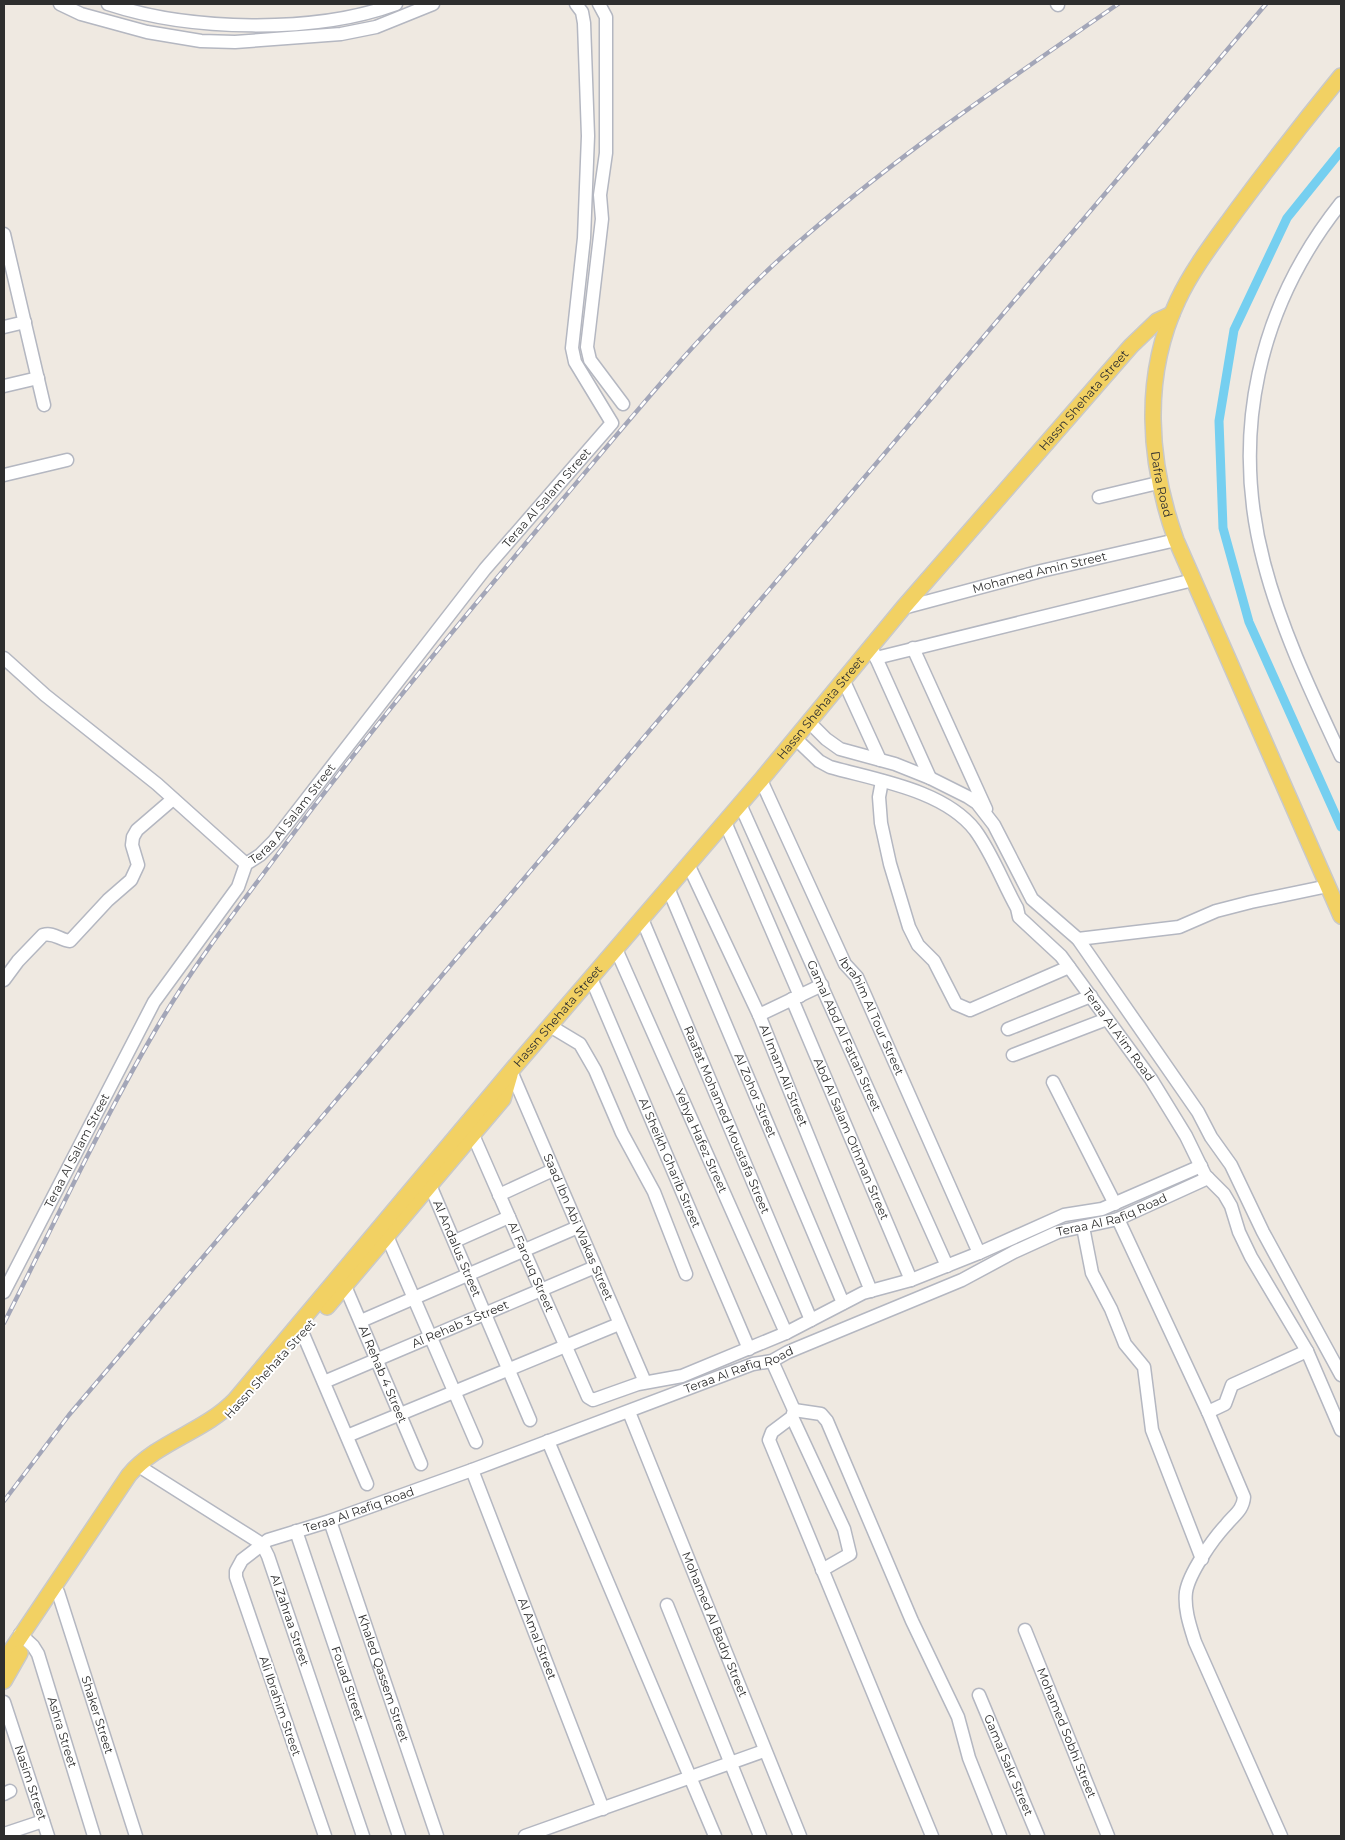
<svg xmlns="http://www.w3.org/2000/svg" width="1345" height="1840" font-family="Montserrat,sans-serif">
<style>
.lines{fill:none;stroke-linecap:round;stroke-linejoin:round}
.canal{stroke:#75cff0;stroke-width:9}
.minor-casing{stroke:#b4b7c1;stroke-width:15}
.major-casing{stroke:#c9c9c9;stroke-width:18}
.minor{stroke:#fff;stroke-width:12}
.major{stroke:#f2d163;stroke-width:15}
.rail-casing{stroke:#a3a6b8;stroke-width:4.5}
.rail{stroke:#fff;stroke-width:2.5;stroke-dasharray:8;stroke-linecap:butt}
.labels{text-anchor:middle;stroke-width:4;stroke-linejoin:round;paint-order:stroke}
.street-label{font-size:12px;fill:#2e2e2e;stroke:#fff}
</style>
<rect width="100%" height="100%" fill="#efe9e1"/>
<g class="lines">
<path class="canal" d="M 1341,151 L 1287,218 L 1234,330 L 1219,421 L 1223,528 L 1249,622 L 1341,827"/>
<g class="minor-casing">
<g id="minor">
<path d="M 60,4 L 81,14 L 147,32 L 201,41 L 235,42 L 341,34 L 376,27 L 433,4"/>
<path d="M 108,4 C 190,31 314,34 396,4"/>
<path d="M 599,4 L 606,17 L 606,153 L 600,195 L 602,219 L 587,347 L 590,360 L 623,404"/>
<path d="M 1057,4 L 1058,5"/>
<path d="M 1341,203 C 1258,307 1230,434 1264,563 C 1281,629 1312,694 1341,756"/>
<path d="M 4,234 L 44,405"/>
<path d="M 4,327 L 25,322"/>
<path d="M 4,386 L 38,378"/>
<path d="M 4,475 L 67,460"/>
<path d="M 1099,497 L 1158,483"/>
<path id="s1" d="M 903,608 L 1041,571 L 1176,540"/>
<path d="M 913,648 L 986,809"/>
<path d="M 873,651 L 930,778"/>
<path d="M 4,658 L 45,695 L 157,784 L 246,864"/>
<path d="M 876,658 L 1193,580"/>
<path d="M 843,679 L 880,760"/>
<path d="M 809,722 L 826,739 L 840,749 L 895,764 L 930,778 L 968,797 L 977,803 L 994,825 L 1032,899 L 1078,939 L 1198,1112 L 1211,1137 L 1231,1165 L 1263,1232 L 1341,1375"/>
<path id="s2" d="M 796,739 L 819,761 L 830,767 C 876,780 944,790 975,830 C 992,853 1003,883 1017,908 L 1019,917 L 1061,956 L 1151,1079 L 1186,1136 L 1205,1175 L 1224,1194 L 1231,1206 L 1239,1232 L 1251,1257 L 1307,1351 L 1341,1430"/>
<path id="s3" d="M 761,780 L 845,964 L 857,977 L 979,1253"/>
<path d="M 882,781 L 879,797 L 881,823 L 890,864 L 909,927 L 918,945 L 934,961 L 956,1004 L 970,1010 L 1069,967"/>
<path id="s4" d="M 740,804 L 947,1266"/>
<path d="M 725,822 L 800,996"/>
<path id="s5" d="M 688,864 L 759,1015 L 871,1291"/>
<path id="s6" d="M 668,888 L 843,1303"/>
<path id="s7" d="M 642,919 L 811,1320"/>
<path d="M 1078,939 L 1179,927 L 1216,911 L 1251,902 L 1328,886"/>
<path id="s8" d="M 616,949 L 786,1333"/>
<path id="s9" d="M 591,978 L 749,1349"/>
<path d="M 4,980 L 18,961 L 43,935 C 54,932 60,940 70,941 L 108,900 L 131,880 L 138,865 L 132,845 L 133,837 L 137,830 L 173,799"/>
<path id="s10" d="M 792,999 L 911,1280"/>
<path d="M 759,1015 L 822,985"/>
<path d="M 550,1026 L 580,1044 L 595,1070 L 622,1133 L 654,1192 L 686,1274"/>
<path d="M 1008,1029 L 1091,996"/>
<path d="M 1013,1055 L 1107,1019"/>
<path id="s11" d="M 511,1071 L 645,1382"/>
<path d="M 1053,1082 L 1115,1204"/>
<path id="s12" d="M 473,1135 L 588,1397 L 593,1400 L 638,1384 L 682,1376 L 786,1333 L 863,1293 L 911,1280 L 979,1253 L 1064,1215 L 1102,1209 L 1201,1166"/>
<path id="s13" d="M 430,1185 L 530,1420"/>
<path d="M 499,1195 L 553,1170"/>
<path d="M 1118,1219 L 1208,1412 L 1244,1497 C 1243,1510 1234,1515 1226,1525 C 1213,1539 1189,1573 1186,1592 C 1184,1609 1190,1626 1195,1642 L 1281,1836"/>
<path d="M 1083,1227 L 1092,1273 L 1111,1309 L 1125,1344 L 1144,1367 L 1152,1430 L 1202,1559"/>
<path d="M 387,1236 L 476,1442"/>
<path d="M 455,1241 L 509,1217"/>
<path id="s14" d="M 345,1286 L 421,1464"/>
<path id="s15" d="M 4,1292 L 154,1002 L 238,887 L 246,864 L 260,855 L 274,841 L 485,569 L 612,423 L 575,362 L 572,348 L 584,238 L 588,136 L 584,23 L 582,12 L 576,4"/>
<path d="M 361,1321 L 578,1227"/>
<path d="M 303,1334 L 367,1484"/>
<path d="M 772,1361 L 794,1410 L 792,1417 L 772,1432 L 769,1440 L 932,1836"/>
<path id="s16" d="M 324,1382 L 595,1267"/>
<path d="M 794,1410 L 821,1414 L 827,1421 L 912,1621 L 958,1717 L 969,1758 L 1000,1836"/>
<path id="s17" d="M 629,1412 L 800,1836"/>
<path d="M 1208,1412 L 1225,1404 L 1232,1385 L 1307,1351"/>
<path d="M 792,1417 L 844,1529 L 850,1554 L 822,1570"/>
<path d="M 347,1436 L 619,1324"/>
<path d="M 548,1441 L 715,1836"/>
<path id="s18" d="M 137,1465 L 262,1544 L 268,1556 L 363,1836"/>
<path id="s19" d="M 472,1470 L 603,1809"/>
<path id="s20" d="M 330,1521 L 437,1836"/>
<path id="s21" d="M 296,1531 L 399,1836"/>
<path id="s22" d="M 58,1592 L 136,1836"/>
<path d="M 667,1605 L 760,1836"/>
<path id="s23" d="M 1025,1630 L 1108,1836"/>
<path id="s24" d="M 20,1634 L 33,1646 L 38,1654 L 94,1836"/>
<path id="s25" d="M 979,1695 L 1038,1836"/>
<path id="s26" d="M 4,1702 L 48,1836"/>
<path d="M 4,1794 L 10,1791"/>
<path d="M 4,1834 L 43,1821"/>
<path id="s27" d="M 325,1836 L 236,1577 L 236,1571 L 242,1560 L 268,1540 L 330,1521 L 472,1470 L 753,1364 L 772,1361 L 788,1352 L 962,1280 L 1014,1252 L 1058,1232 L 1118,1219 L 1208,1178"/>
<path d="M 525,1836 L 764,1751"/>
</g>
</g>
<g class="major-casing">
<g id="major">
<path id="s28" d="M 1341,76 C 1305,120 1270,165 1236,211 C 1216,239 1193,268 1178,300 C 1142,376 1148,462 1176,540 L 1341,916"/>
<path d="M 327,1307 L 497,1106 L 503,1099 L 510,1075"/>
<path id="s29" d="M 4,1661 L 129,1475 C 158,1441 204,1432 235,1400 L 511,1071 L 761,780 L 903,608 L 1131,346 L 1157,321 L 1172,314"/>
<path d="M 4,1681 L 20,1653"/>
</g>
</g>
<use href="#minor" class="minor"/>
<use href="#major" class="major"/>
<g class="rail-casing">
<path id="rail" d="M 4,1323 C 55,1222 104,1117 162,1019 C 196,962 238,908 278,854 C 362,741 451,633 541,525 C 626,425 708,319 808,234 C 905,150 1013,77 1118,4
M 4,1501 L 69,1415 L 1266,4"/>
</g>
<use href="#rail" class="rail"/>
</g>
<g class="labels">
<g class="street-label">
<text dy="4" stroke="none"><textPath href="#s29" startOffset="1666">Hassn Shehata Street</textPath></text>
<text dy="4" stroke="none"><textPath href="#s28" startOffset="466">Dafra Road</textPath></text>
<text dy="4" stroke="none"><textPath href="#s15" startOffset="968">Teraa Al Salam Street</textPath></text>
<text dy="4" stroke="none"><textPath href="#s1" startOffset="141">Mohamed Amin Street</textPath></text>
<text dy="4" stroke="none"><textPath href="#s29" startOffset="1261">Hassn Shehata Street</textPath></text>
<text dy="4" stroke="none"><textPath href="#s15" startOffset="562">Teraa Al Salam Street</textPath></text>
<text dy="4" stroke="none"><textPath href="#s29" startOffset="856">Hassn Shehata Street</textPath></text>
<text dy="4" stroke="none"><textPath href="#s3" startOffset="261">Ibrahim Al Tour Street</textPath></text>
<text dy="4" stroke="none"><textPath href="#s2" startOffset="458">Teraa Al A'im Road</textPath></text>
<text dy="4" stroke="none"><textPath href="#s4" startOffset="254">Gamal Abd Al Fattah Street</textPath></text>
<text dy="4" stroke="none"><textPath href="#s5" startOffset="232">Al Imam Ali Street</textPath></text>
<text dy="4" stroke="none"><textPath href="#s6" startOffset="225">Al Zohor Street</textPath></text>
<text dy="4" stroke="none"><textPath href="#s7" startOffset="218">Raafat Mohamed Moustafa Street</textPath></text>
<text dy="4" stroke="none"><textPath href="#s10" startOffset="152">Abd Al Salam Othman Street</textPath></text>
<text dy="4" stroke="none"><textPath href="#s8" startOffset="210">Yehya Hafez Street</textPath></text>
<text dy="4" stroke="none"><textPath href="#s15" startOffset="159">Teraa Al Salam Street</textPath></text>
<text dy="4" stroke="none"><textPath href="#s9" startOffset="201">Al Sheikh Gharib Street</textPath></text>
<text dy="4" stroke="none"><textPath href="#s27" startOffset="1231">Teraa Al Rafiq Road</textPath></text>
<text dy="4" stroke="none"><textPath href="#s11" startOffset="170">Saad Ibn Abi Wakas Street</textPath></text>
<text dy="4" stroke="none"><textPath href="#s13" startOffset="69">Al Andalus Street</textPath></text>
<text dy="4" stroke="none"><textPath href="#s12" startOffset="144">Al Farouq Street</textPath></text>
<text dy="4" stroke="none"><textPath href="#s16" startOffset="148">Al Rehab 3 Street</textPath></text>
<text transform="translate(270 1369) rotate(-48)" y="4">Hassn Shehata Street</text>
<text dy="4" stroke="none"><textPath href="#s27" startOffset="826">Teraa Al Rafiq Road</textPath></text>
<text dy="4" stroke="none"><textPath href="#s14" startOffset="96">Al Rehab 4 Street</textPath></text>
<text dy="4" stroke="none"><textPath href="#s27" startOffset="421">Teraa Al Rafiq Road</textPath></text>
<text dy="4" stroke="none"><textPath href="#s18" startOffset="229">Al Zahraa Street</textPath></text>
<text dy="4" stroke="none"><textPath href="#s17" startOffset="229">Mohamed Al Badry Street</textPath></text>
<text dy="4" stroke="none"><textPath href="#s19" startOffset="181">Al Amal Street</textPath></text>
<text dy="4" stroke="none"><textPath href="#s20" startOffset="166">Khaled Qassem Street</textPath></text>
<text dy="4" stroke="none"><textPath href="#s21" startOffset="161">Fouad Street</textPath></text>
<text transform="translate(280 1706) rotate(71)" y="4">Ali Ibrahim Street</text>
<text dy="4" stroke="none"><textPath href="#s22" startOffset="129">Shaker Street</textPath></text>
<text dy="4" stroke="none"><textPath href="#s24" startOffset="109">Ashra Street</textPath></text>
<text dy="4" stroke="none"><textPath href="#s23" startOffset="111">Mohamed Sobhi Street</textPath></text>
<text dy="4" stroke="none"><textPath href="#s25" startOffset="76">Gamal Sakr Street</textPath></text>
<text dy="4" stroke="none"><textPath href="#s26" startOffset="85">Nasim Street</textPath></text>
</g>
</g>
<rect width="1345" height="1840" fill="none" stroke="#2e2e2e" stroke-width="10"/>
</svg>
